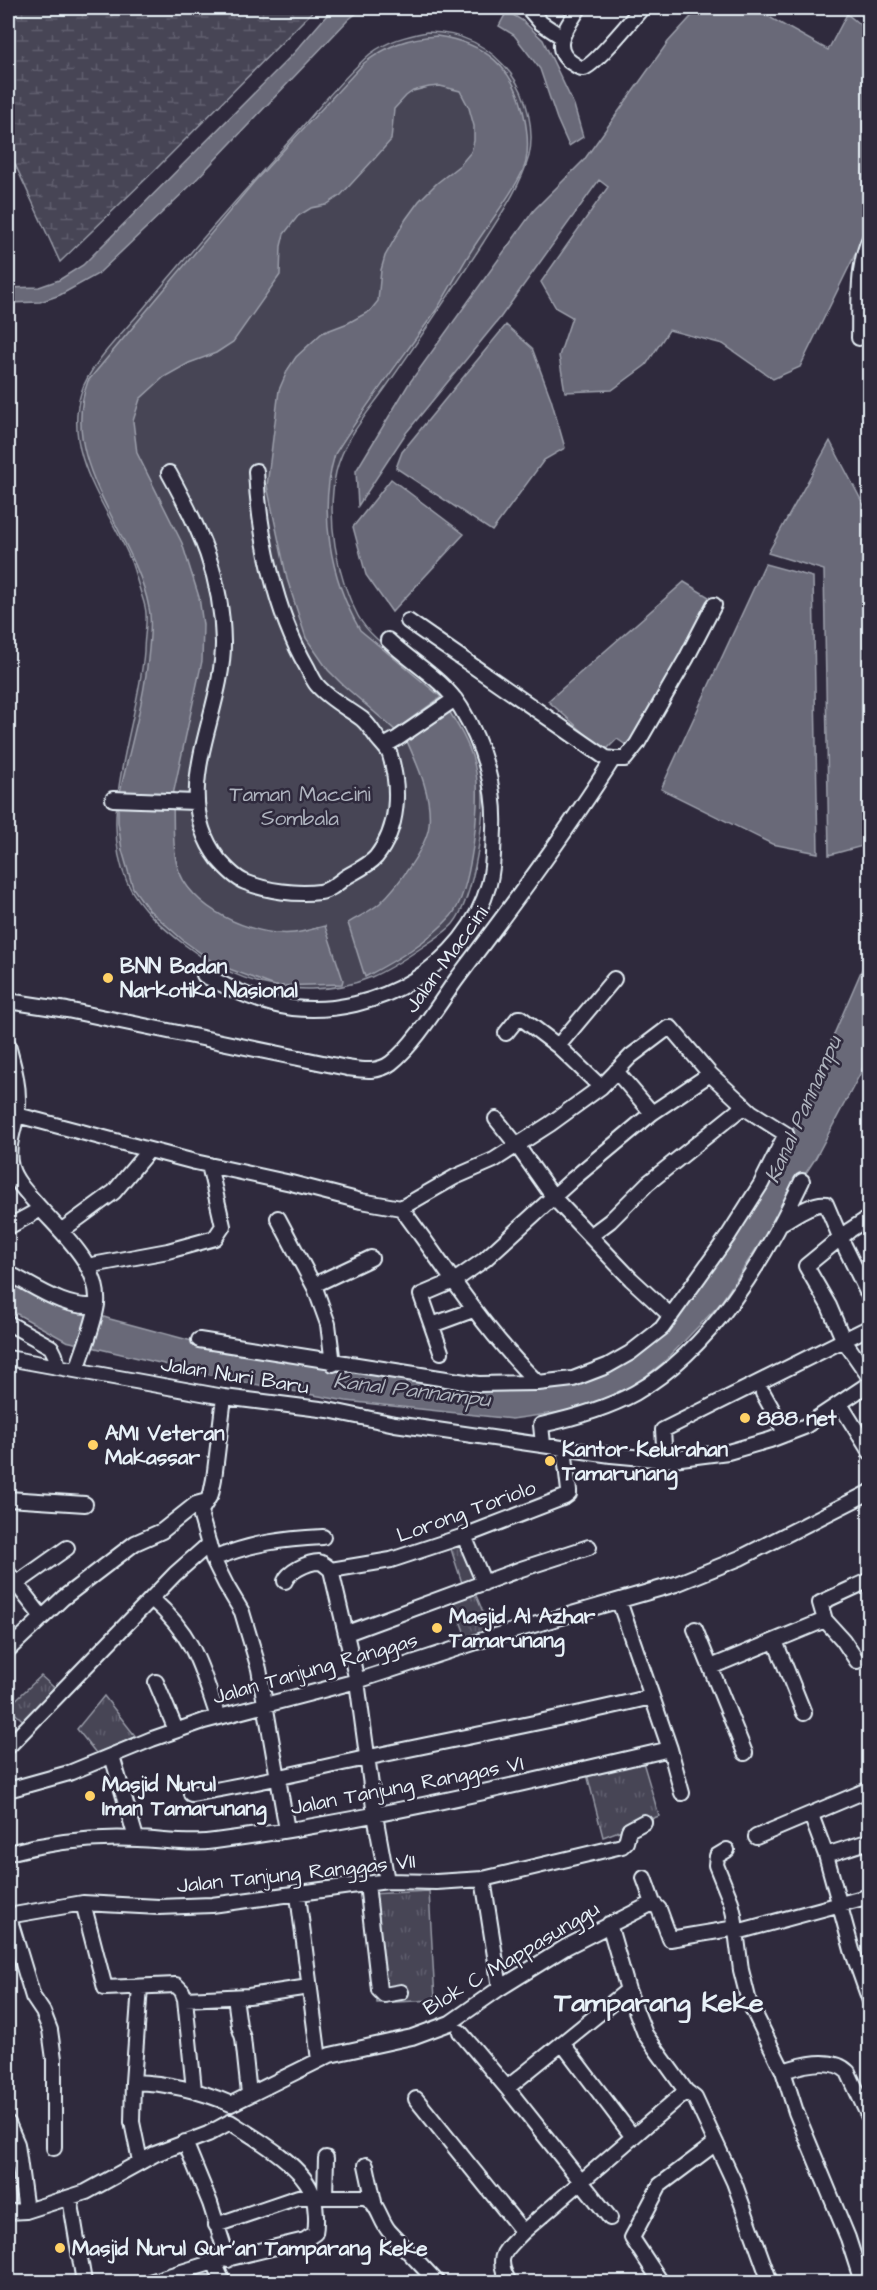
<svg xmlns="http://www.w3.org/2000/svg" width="877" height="2290" font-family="'Architects Daughter',sans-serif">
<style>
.grass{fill:url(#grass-tufts);stroke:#979aa6;stroke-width:1.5}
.wetland{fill:url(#wetland-marsh);stroke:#979aa6;stroke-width:1.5}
.park{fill:#464455;stroke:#979aa6;stroke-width:1.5}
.water{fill:#696978;stroke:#9c9fab;stroke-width:1.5}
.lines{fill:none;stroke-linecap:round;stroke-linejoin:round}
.minor-casing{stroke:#e8f1f8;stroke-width:18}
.minor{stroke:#2f2a3d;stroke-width:14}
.poi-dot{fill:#ffd166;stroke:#2f2a3d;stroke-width:2}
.labels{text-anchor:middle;stroke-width:5;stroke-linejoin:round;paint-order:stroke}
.park-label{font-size:21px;fill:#afb4bf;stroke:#2f2a3d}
.street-label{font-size:21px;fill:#e8f1f8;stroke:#2f2a3d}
.poi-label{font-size:21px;font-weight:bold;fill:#e8f1f8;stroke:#2f2a3d;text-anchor:start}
.water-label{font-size:22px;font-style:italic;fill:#afb4be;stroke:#2f2a3d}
.district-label{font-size:27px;font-weight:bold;fill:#e8f1f8;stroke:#2f2a3d}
</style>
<defs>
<pattern id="grass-tufts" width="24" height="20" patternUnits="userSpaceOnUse" patternTransform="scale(1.5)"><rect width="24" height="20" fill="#464455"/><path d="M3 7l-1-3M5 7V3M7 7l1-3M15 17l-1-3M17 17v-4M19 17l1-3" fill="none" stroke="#615f6e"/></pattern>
<pattern id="wetland-marsh" width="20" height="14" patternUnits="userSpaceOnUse" patternTransform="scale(1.5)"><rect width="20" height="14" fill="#464455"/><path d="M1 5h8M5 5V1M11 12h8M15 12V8" fill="none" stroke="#615f6e"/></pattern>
</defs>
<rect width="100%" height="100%" fill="#2f2a3d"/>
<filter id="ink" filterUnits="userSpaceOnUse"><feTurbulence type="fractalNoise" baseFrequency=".0167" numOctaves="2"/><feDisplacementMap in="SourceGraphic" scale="12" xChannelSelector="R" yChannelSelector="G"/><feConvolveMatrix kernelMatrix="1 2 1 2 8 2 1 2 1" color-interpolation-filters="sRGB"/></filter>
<g filter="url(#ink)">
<path class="grass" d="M 469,1540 L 485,1581 L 464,1589 L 450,1546 Z
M 475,1593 L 491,1631 L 468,1642 L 453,1602 Z
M 41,1676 L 60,1693 L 29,1726 L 8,1707 Z
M 104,1696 L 136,1737 L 96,1753 L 77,1729 Z
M 643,1762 L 659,1816 L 603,1837 L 587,1774 Z
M 429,1891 L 435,2000 L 377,2003 L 370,1894 Z"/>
<path class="wetland" d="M 8,8 L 316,8 L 153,172 L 60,262 L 8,149 Z"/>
<path class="park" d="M 427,32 C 462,32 489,45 511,74 C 527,95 535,130 529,156 C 520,188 500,216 483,243 C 451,292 419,340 386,387 C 367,414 344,439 336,472 C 326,517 336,575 358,616 C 370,638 393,651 412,666 C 428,680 443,694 454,711 C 466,731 479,756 482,780 C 486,814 475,897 453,924 C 446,932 433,940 424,946 C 386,972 358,989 311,989 C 265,990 221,973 185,945 C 163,928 139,908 127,882 C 96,812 139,724 144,651 C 144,639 147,625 146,614 C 146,606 142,597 140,590 C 136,578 133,565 128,554 C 105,503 63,452 81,393 C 89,364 128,328 147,304 C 195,246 244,191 294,136 C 318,109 342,78 370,54 C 387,41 406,36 427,32 Z"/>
<path class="water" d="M 333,8 L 373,8 L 357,13 L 349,19 L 192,184 L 98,274 L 60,295 L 40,302 L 8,303 L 8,288 L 39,287 L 59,280 L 83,265 L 295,52 Z
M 699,8 L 753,8 L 828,50 L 847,14 L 869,32 L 869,226 L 800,367 L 773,379 L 723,344 L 669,330 L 646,365 L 612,390 L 565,392 L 559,356 L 572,317 L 556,308 L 541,282 L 608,187 L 599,180 L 500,318 L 406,433 L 358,506 L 356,471 L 408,385 L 534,210 L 584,160 L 668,42 Z
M 507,11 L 523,21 L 543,40 L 574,105 L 583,137 L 569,146 L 557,119 L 540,69 L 514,35 L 499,26 Z
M 437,36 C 485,43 514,67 524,115 C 527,129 529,146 526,161 C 523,179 488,225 477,242 C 462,264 451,287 437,309 C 403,357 366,404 335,454 C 318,511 330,578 360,630 L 441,697 L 395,730 L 343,685 L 328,670 L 306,638 L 287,579 L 267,486 L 279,390 L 288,369 L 296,357 L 322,333 L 348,323 L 370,311 L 378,301 L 381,270 L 385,256 L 406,219 L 419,201 L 437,183 L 460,165 L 471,152 L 474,141 L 474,126 L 469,108 L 460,91 L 440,86 L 429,87 L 413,91 L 406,96 L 394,109 L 391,140 L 376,157 L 341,195 L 326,205 L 311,208 L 298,216 L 284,234 L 281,246 L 280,275 L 233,342 L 216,353 L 189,363 L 164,377 L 140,399 L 133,421 L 137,453 L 182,543 L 199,597 L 203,625 L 202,661 L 173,795 L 120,792 C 131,744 145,698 149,649 C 150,636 152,621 149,608 C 135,531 57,463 88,381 L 254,182 L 364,63 C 389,45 406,38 437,36 Z
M 506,325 L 532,348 L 551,399 L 565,448 L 544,460 L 492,531 L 396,468 L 402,452 Z
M 830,441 L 869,515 L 870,844 L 829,855 L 824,570 L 768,553 Z
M 391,479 L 464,534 L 392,612 L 366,575 L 353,527 Z
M 765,564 L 813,577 L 818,853 L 772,844 L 661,789 Z
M 684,582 L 709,597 L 685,657 L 632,749 L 617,739 L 605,751 L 548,701 Z
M 449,711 C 461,730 473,751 476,773 C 481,803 471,894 451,916 C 428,942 395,961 365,977 L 348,923 C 358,917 371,911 380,903 C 396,888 427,847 429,825 C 432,795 418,766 406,739 Z
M 118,801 L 173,804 C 174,824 172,846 177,865 C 188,908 252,937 294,933 C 304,932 315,928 325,926 L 343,980 L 342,984 L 275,986 L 216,964 L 184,941 L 148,909 L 133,888 L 122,850 L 118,822 Z
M 869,953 L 869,1052 L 860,1074 L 815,1159 L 720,1304 L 664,1362 L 623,1394 L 576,1410 L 512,1419 L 346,1401 L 232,1380 L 66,1341 L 8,1309 L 8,1276 L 53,1300 L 110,1319 L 207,1345 L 476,1389 L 602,1373 L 683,1307 L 757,1204 L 791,1134 Z"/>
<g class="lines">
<g class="minor-casing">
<path id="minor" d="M 528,8 L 541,23 L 562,37
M 579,8 C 569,25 548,47 572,63 C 576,65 579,69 584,68 C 595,65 633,18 642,8
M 859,338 C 860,306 856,268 870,238
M 169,473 C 200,529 222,576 223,642 C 224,715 167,792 218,859 C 225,867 235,878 245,882 C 267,891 296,895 320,892 C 329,891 339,882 346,877 C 356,871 369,865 376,857 C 399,828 400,789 390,755 C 388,749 382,744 378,739 C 373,732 368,724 362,719 C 347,708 329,699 317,685 C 313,680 310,673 307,667 C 275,612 259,534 256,471
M 384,746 L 398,738 L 455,699
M 613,759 L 625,759 L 637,744 L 686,659 L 714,605
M 113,799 L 195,802
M 204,975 C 232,990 262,1004 293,1008 C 376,1017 466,966 489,884 C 494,866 493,848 494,829 C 496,788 483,744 461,708 C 443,679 412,663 388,640
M 8,1001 L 67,1010 L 347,1068 C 362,1070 378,1073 391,1063 C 414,1045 439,1004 456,980 C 510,908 565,835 613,759 L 606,758 L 408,621
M 506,1033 L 518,1018 L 521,1018 L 558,1046 L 601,1087
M 8,1045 C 13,1064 19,1084 18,1104 C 17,1125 5,1145 11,1167 C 15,1182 30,1196 40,1208 C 63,1234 100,1266 97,1304 C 95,1322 83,1351 77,1370
M 558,1046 L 614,979
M 616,1071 L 652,1113
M 17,1115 L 195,1162 L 291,1183 L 361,1201 L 401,1208 L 455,1177 L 494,1160 L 550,1124 L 601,1087 L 631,1056 L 668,1028 L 671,1028 L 710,1074 L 751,1112 L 786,1134 L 761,1184 L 728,1236 L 662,1328 L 630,1353 L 607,1366 L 573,1379 L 538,1383 L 478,1384 L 199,1340
M 496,1119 L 516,1144 L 554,1198 L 590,1236
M 401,1208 C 446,1268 484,1331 538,1383
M 870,1217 L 850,1230 L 806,1266 L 829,1306 L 843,1339 L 870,1378
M 278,1218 L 315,1288 L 328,1324 L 333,1364
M 783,1222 C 795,1215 813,1202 826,1204 L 841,1239 L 870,1298
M 8,1227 L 41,1209
M 61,1231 L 114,1192 L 149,1150
M 87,1266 L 168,1251 L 215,1238 L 223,1226 L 209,1165
M 8,1273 C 34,1286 67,1311 97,1305
M 314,1285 L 371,1258
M 671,1316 L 631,1279 L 590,1236 L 610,1221 L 648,1183 L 744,1106
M 8,1323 L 51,1347 L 55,1355 L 58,1367
M 432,1325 L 473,1310
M 441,1352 L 421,1295 L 454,1281 L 484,1260 L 573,1179 L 652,1113 L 710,1074
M 8,1358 L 224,1397 L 328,1410 L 395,1424 L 611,1455 L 665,1460 L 728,1452 L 770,1440 L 804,1427 L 870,1383
M 763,1393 L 786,1434
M 224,1397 L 214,1479 L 211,1494 L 202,1509 L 201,1517 L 213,1559 L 226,1585 L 242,1612 L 259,1669 L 287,1830
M 840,1404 L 870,1452
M 543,1444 L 541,1425 C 573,1418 606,1409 635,1393 C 712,1349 765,1259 802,1181
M 665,1460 L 663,1430 L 870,1327
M 8,1499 L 85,1504
M 464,1536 L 484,1583
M 213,1559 C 251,1543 283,1539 323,1537
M 331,1570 L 391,1560 L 464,1536 L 565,1497 L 569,1494 L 569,1491 L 564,1448
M 8,1573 L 42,1617
M 285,1581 C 288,1572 308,1562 319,1562 C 324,1563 327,1567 331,1570 L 357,1681 L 375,1815 L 387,1881
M 16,1584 L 67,1548
M 152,1599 C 195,1637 200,1665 218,1717
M 619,1601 L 670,1749 L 682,1793
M 695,1629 L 745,1753
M 347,1633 L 521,1569 L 589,1547
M 775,1641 L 804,1713
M 8,1650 L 63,1598 L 135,1543 L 162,1531 L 196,1504 L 207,1501
M 857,1661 L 843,1640 L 825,1620 L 820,1603 L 870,1580
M 711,1667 L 825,1620
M 156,1682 L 176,1730
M 8,1747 L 175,1574 L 209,1544
M 112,1756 L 136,1838
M 8,1790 L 69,1773 L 152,1739 L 204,1721 L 357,1681 L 492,1637 L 676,1584 L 740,1558 L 870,1492
M 191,1794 C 252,1785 310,1770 370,1757 C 463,1737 557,1720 651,1697
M 811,1815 L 826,1855 L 852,1950 L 870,2001
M 756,1837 L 870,1789
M 727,1850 L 717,1856 L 716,1865 L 731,1902 L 734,1915 L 741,1970 L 749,2002 L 783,2071 L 796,2112 L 848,2238 L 862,2282
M 8,1853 C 49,1842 95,1837 138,1839 C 163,1840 190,1845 215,1841 C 369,1821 520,1784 670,1749
M 826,1855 L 870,1841
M 644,1878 L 653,1903 L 659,1909 L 670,1939 L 736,1928
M 483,1879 L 500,1988
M 367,1884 L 379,1990 L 384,1995 L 401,1992
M 298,1895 L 319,2060
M 83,1903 L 105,1988 L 176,1985 L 182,1991 L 185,1999 L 194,2090
M 8,1914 L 33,1997 L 43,2012 L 50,2030 L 54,2059 L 54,2148
M 8,1916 L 83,1903 L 159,1907 L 212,1905 L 387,1881 L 436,1882 L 483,1879 L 622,1846 L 626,1842 L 629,1830 L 644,1822
M 737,1932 L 870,1896
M 140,1987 L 133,2082 C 168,2083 199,2090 231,2104
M 235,1997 L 239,2026 L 243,2038 L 249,2094
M 185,1999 L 249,1996 L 309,1987
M 460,2032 L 507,2088 L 610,2218
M 562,2043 L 633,2137
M 783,2071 C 801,2065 832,2056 848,2072 L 870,2119
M 133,2082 L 132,2122 L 140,2161
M 507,2088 L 628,1990
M 686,2091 L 695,2098 L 734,2182 L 770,2282
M 416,2099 L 523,2232
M 231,2104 L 330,2055 L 412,2037 L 450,2023 L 500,1988 L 566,1947 L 653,1903
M 8,2123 L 17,2144 L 26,2211
M 185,2142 L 210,2203 L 228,2260
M 366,2165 L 374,2202
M 325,2195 L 326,2158
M 70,2198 L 84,2282
M 8,2212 L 26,2211 L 86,2192 L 155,2154 L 208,2134 L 230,2122
M 216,2225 L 298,2197 L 365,2197 C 378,2202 380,2221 389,2231 L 437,2282
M 214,2262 L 223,2282
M 149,2282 L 214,2262 L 305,2240 L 315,2233 C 317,2222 316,2206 313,2196 C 306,2167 254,2137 230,2122
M 509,2282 C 494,2256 505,2251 523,2232 L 686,2091 L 645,2034 L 628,1990 L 609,1924
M 661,2282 L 632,2238 L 660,2185 L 716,2143"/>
</g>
<use href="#minor" class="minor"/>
</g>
</g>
<g class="poi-dot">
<circle cx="108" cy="978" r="6"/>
<circle cx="745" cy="1418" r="6"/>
<circle cx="93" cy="1445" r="6"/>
<circle cx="550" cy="1461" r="6"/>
<circle cx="437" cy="1628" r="6"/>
<circle cx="90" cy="1796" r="6"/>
<circle cx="60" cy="2248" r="6"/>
</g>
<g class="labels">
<g class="park-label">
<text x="300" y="801">Taman Maccini<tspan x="300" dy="24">Sombala</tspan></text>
</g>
<g class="street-label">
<text transform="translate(446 959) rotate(-54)" y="7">Jalan Maccini</text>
<text transform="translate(235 1375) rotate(9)" y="7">Jalan Nuri Baru</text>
<text transform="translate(466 1511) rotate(-20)" y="7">Lorong Toriolo</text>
<text transform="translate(315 1668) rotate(-16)" y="7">Jalan Tanjung Ranggas</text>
<text transform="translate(407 1785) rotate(-11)" y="7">Jalan Tanjung Ranggas VI</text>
<text transform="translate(296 1873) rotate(-6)" y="7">Jalan Tanjung Ranggas VII</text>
<text transform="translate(511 1958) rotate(-31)" y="7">Blok C Mappasunggu</text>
</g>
<g class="poi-label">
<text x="120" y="973">BNN Badan<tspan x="120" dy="24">Narkotika Nasional</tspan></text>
<text x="757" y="1425">888 net</text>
<text x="105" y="1440">AMI Veteran<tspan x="105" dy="24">Makassar</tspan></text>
<text x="562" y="1456">Kantor Kelurahan<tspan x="562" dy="24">Tamarunang</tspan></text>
<text x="449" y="1623">Masjid Al Azhar<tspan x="449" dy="24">Tamarunang</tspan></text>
<text x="102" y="1791">Masjid Nurul<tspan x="102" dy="24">Iman Tamarunang</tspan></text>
<text x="72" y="2255">Masjid Nurul Qur'an Tamparang Keke</text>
</g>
<g class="water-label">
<text transform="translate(802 1109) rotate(-66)" y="8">Kanal Pannampu</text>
<text transform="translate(412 1389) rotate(7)" y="8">Kanal Pannampu</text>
</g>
<g class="district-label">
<text x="659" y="2011">Tamparang Keke</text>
</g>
</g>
<rect width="877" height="2290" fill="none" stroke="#2f2a3d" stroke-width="30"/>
<rect x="15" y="15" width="847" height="2260" fill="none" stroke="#e8f1f8" stroke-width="2" filter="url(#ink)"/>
</svg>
